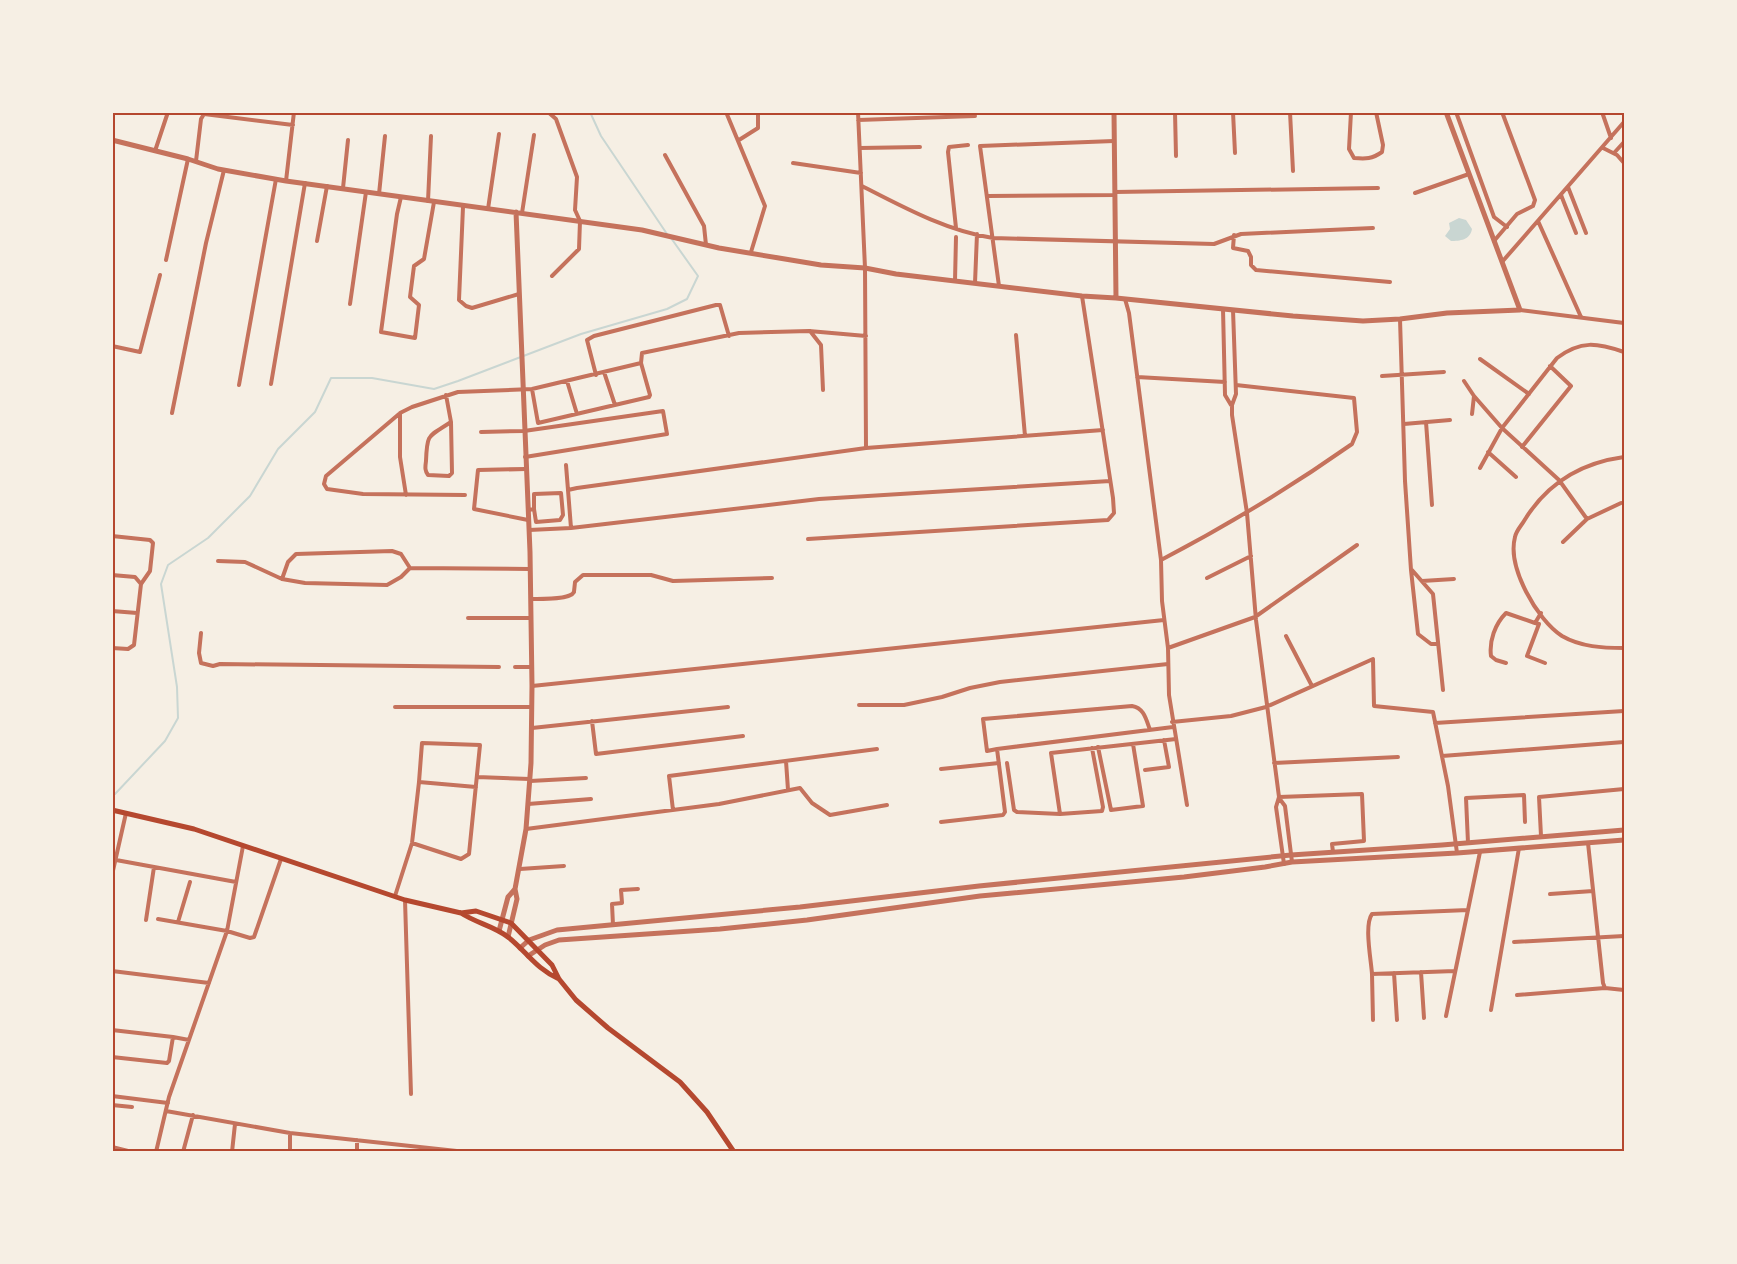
<svg xmlns="http://www.w3.org/2000/svg" width="1737" height="1264" font-family="Manrope,sans-serif">
<style>
.water{fill:#c9d6d2}
.lines{fill:none;stroke-linecap:round;stroke-linejoin:round}
.stream{stroke:#c9d6d2;stroke-width:2}
.minor{stroke:#c5725c;stroke-width:4}
.tertiary{stroke:#c5725c;stroke-width:5}
.secondary{stroke:#b5482f;stroke-width:5}
.neatline{fill:none;stroke:#b5482f;stroke-width:2}
</style>
<rect width="100%" height="100%" fill="#f6efe4"/>
<path class="water" d="M 1459,218 L 1466,220 L 1472,229 C 1470,240 1460,241 1451,241 L 1445,236 L 1450,229 L 1449,223 Z"/>
<g class="lines">
<path class="stream" d="M 590,112 L 601,136 L 667,234
M 115,794 L 165,741 L 178,718 L 177,687 L 161,584 L 168,565 L 208,538 L 250,496 L 278,449 L 315,412 L 331,378 L 372,378 L 434,389 L 458,381 L 581,334 L 667,309 L 687,299 L 698,276 L 671,238"/>
<path class="minor" d="M 548,112 L 556,119 L 577,177 L 575,210 L 580,221 L 579,249 L 552,276
M 726,112 L 765,206 L 751,252
M 858,112 L 865,268 L 866,448
M 1175,112 L 1176,156
M 1233,112 L 1235,153
M 1290,112 L 1293,171
M 1351,112 L 1349,149 L 1354,158 C 1366,159 1372,159 1382,152 L 1383,145 L 1376,112
M 1456,112 L 1494,217 L 1507,227
M 1602,112 L 1611,138
M 858,120 L 975,116
M 739,140 L 758,128 L 758,112
M 860,148 L 920,147
M 1603,148 L 1617,155 L 1624,163
M 155,151 L 168,112
M 1614,153 L 1624,142
M 665,155 L 704,226 L 706,245
M 196,161 L 201,119 L 204,114 L 293,125
M 793,163 L 861,173
M 286,181 L 294,112
M 862,186 C 903,207 947,231 993,238 L 1214,244 L 1241,234 L 1373,228
M 1568,187 L 1586,233
M 343,188 L 348,140
M 1115,192 L 1378,188
M 1415,193 L 1469,174
M 379,194 L 385,136
M 1561,195 L 1576,233
M 988,196 L 1115,195
M 401,197 L 397,214 L 381,332 L 415,338 L 419,305 L 410,297 L 414,266 L 424,259 L 434,202
M 428,201 L 431,136
M 463,207 L 459,300 L 466,306 L 472,308 L 519,294
M 488,209 L 499,134
M 522,213 L 534,135
M 1538,221 L 1581,317
M 956,228 L 948,152 L 949,147 L 968,145
M 1234,235 L 1233,248 L 1248,251 L 1251,257 L 1251,265 L 1256,270 L 1390,282
M 317,241 L 327,186
M 1494,241 L 1517,214 L 1533,206 L 1535,200 L 1502,112
M 166,260 L 188,159
M 1502,262 L 1624,122
M 955,281 L 956,237
M 975,283 L 977,234
M 999,286 L 980,146 L 1114,141
M 1125,299 L 1129,313 L 1161,560 L 1162,601 L 1168,648 L 1169,695 L 1187,805
M 350,304 L 366,192
M 1223,309 L 1225,395 L 1231,405
M 1233,310 L 1236,394 L 1232,405 L 1232,415 L 1247,513 L 1256,620 L 1279,797 L 1276,807 L 1284,864
M 1520,310 L 1624,323
M 1400,319 L 1405,481 L 1411,570 L 1418,634 L 1431,644 L 1437,644
M 810,331 L 821,345 L 823,390
M 1016,335 L 1025,436
M 112,346 L 140,352 L 160,275
M 1480,359 L 1529,394
M 604,372 L 615,405
M 596,375 L 587,340 L 594,336 L 716,305 L 720,305 L 729,336
M 1382,376 L 1444,372
M 1137,377 L 1225,382
M 567,381 L 577,414
M 1464,381 L 1474,396 L 1472,414
M 271,384 L 305,183
M 239,385 L 276,179
M 532,389 L 538,423 L 649,397 L 650,395 L 641,363
M 446,395 L 451,422 L 452,473 L 449,476 L 428,475 C 425,471 425,468 426,461 C 427,433 428,437 451,422
M 1474,396 L 1502,428 L 1559,480 L 1587,519
M 172,413 L 206,243 L 224,170
M 399,414 L 326,476 L 324,484 L 327,489 L 363,494 L 465,495
M 1426,422 L 1432,505
M 1404,424 L 1450,420
M 481,432 L 524,431 L 663,411 L 667,434 L 525,457
M 1522,447 L 1571,386 L 1550,366
M 1488,452 L 1516,477
M 1624,457 C 1580,463 1547,483 1524,521 C 1521,526 1516,531 1515,537 C 1507,567 1537,620 1562,636 C 1581,647 1603,648 1624,648
M 566,465 L 568,490
M 1480,468 L 1502,428 L 1557,358 C 1581,340 1597,343 1624,352
M 526,469 L 478,470 L 474,509 L 528,520
M 406,495 L 400,457 L 400,413 L 412,407 L 458,392 L 532,389 L 641,363 L 642,353 L 739,333 L 809,331 L 866,336
M 528,510 L 534,509 L 534,494 L 561,493 L 563,515 L 560,520 L 536,522 L 534,509
M 571,528 L 819,499 L 1110,481
M 529,530 L 571,528 L 568,490 L 577,488 L 866,448 L 1103,430
M 112,536 L 150,540 L 153,543 L 150,571 L 141,584
M 808,539 L 1108,520 L 1114,513 L 1113,498 L 1082,296
M 1563,542 L 1587,519 L 1621,503
M 1161,560 C 1228,525 1291,487 1352,444 L 1357,432 L 1354,398 L 1236,385
M 218,561 L 245,562 L 282,579 L 305,583 L 387,585 L 401,577 L 410,568 L 530,569
M 1412,570 L 1433,594 L 1443,690
M 112,575 L 135,577 L 141,584 L 134,645 L 128,649 L 112,648
M 1207,578 L 1251,556
M 282,579 L 288,562 L 296,554 L 392,551 L 401,554 L 410,568
M 1422,581 L 1454,579
M 531,599 C 540,599 570,600 574,592 C 574,591 575,583 575,582 L 583,575 L 651,575 L 673,581 L 772,578
M 112,611 L 137,613
M 1541,613 L 1535,623 L 1539,624 L 1527,656 L 1545,663
M 468,618 L 531,618
M 201,633 L 199,653 L 201,663 L 213,666 L 220,664 L 499,667
M 1286,636 L 1312,686
M 1168,648 L 1255,617 L 1357,545
M 1506,663 L 1496,660 L 1491,656 C 1489,641 1495,624 1506,613 L 1535,623
M 515,667 L 532,667
M 532,686 L 1164,620
M 859,705 L 904,705 L 942,697 L 970,688 L 1000,682 L 1168,664
M 395,707 L 532,707
M 592,721 L 596,754 L 743,736
M 1172,722 L 1231,716 L 1266,707 L 1373,659 L 1374,706 L 1433,712 L 1448,786 L 1457,853
M 1435,723 L 1624,711
M 532,728 L 728,707
M 1098,747 L 1111,810 L 1143,806 L 1133,744
M 997,749 L 987,751 L 983,719 L 1132,706 C 1144,708 1146,719 1150,730
M 1442,756 L 1624,742
M 786,761 L 788,790
M 1007,763 L 1014,810 L 1017,812 L 1060,814 L 1051,753 L 1176,739
M 1274,763 L 1398,757
M 941,769 L 999,763
M 1145,770 L 1169,767 L 1164,740
M 477,777 L 530,779
M 530,781 L 586,778
M 419,782 L 476,787
M 1624,790 L 1624,799
M 1279,797 L 1362,794 L 1364,841 L 1332,844 L 1333,852
M 1279,798 L 1285,806 L 1292,862
M 528,804 L 591,799
M 673,810 L 669,776 L 877,749
M 1060,814 L 1102,811 L 1103,807 L 1092,748
M 941,822 L 1003,815 L 1005,812 L 997,749 L 1173,727
M 526,829 L 719,804 L 800,788 L 812,803 L 830,815 L 887,805
M 1541,836 L 1539,797 L 1624,789
M 1468,843 L 1466,798 L 1524,795 L 1525,822
M 1588,843 L 1603,983 L 1605,988 L 1624,990
M 116,860 L 236,882
M 520,869 L 564,866
M 112,875 L 126,813
M 1550,894 L 1593,891
M 395,896 L 412,843 L 419,782 L 422,743 L 480,745 L 469,854 L 461,859 L 412,843
M 405,900 L 411,1094
M 158,919 L 227,931 L 250,938 L 254,937 L 281,859
M 146,920 L 154,867
M 178,922 L 190,882
M 613,925 L 612,904 L 622,903 L 621,890 L 638,889
M 1514,942 L 1624,936
M 112,971 L 209,983
M 1421,972 L 1424,1018
M 1394,973 L 1397,1020
M 1372,974 C 1371,959 1364,925 1372,914 L 1468,910
M 1517,995 L 1605,988
M 1491,1010 L 1519,848
M 1446,1016 L 1480,852
M 1373,1020 L 1372,974 L 1455,971
M 112,1030 L 173,1037
M 112,1057 L 167,1063 L 169,1061 L 173,1037 L 189,1040
M 112,1096 L 168,1103
M 112,1105 L 132,1107
M 166,1111 L 290,1133 L 466,1152
M 112,1147 L 132,1152
M 156,1152 L 169,1097 L 227,931 L 243,846
M 183,1152 L 193,1115
M 232,1152 L 235,1124
M 290,1152 L 290,1133
M 357,1152 L 357,1140"/>
<path class="tertiary" d="M 1114,112 L 1116,298
M 112,140 L 188,159 L 218,169 L 286,181 L 642,230 L 719,248 L 821,265 L 865,268 L 896,274 L 1082,296 L 1116,298 L 1293,316 L 1363,321 L 1400,319 L 1447,313 L 1520,310 L 1446,112
M 499,931 L 508,897 L 515,889
M 508,937 L 517,899 L 515,889 L 526,829 L 531,763 L 532,686 L 530,552 L 516,212
M 520,948 L 529,940 L 557,930 L 800,907 L 979,886 L 1291,855 L 1442,845 L 1624,830
M 528,956 L 545,945 L 559,940 L 720,929 L 807,920 L 980,896 L 1184,877 L 1265,867 L 1292,862 L 1457,853 L 1624,840"/>
<path class="secondary" d="M 112,810 L 194,829 L 405,900 L 461,913 L 476,911 L 511,923 L 552,965 L 559,979 L 576,1000 L 608,1028 L 680,1082 L 707,1112 L 734,1152
M 461,913 C 476,923 494,926 508,937 C 526,951 536,969 559,979"/>
</g>
<rect width="1737" height="1264" fill="none" stroke="#f6efe4" stroke-width="228"/>
<rect x="114" y="114" width="1509" height="1036" class="neatline"/>
</svg>
